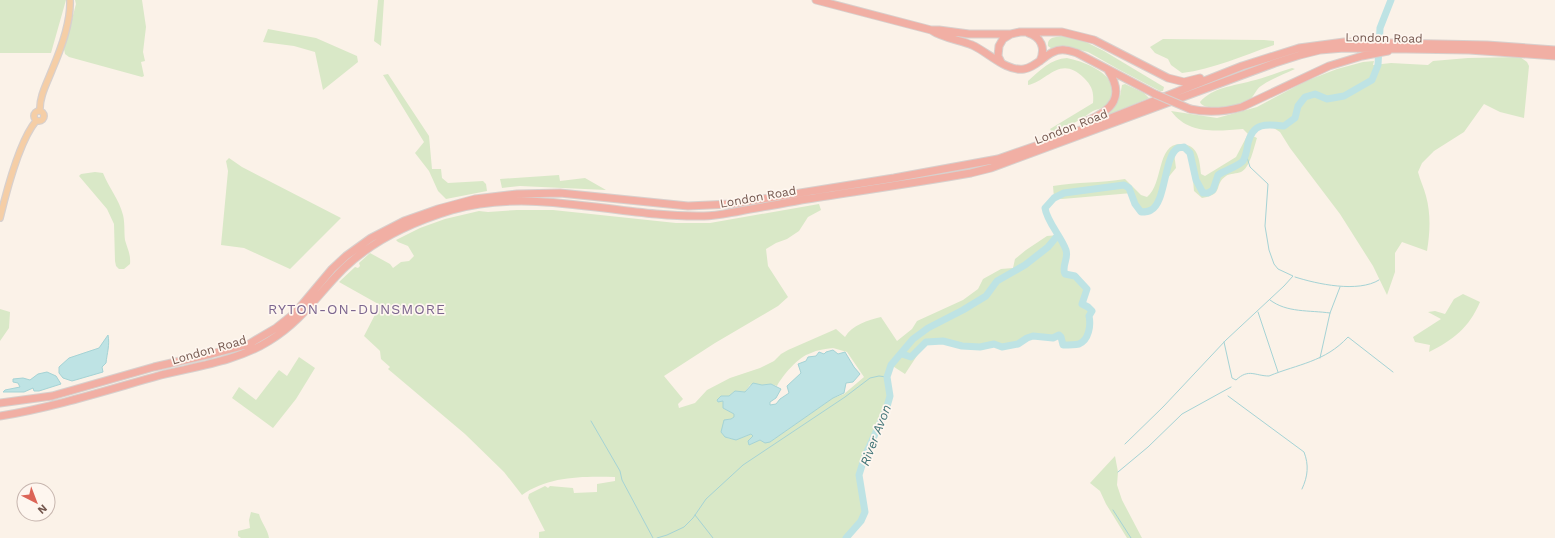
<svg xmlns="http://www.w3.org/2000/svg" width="1555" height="538" font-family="'Work Sans',sans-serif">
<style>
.green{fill:#d9e8c7;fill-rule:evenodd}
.water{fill:#bee3e4;stroke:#a5d3d5}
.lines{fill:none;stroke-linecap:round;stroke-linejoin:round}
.stream{stroke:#a5d3d5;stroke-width:1}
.river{stroke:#bee3e4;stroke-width:7}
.major-casing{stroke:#d8d0cd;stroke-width:8}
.highway-casing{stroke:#d8d0cd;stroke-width:9}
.major{stroke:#f5cea6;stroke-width:5.5}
.highway{stroke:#f1afa4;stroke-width:7}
.highway-bridge-casing{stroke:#d8d0cd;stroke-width:9;stroke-linecap:butt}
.highway-bridge{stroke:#f1afa4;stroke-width:7}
.labels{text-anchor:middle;stroke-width:3.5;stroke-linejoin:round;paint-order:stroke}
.street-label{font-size:12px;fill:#74574e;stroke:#fef6ef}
.water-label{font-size:13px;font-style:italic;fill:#427578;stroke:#fef6ef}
.quarter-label{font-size:14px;letter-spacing:1px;fill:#7c668f;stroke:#fef6ef}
</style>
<rect width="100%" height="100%" fill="#fbf2e8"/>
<path class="green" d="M 0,0 L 66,0 L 51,53 L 0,53 Z
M 75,0 L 142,0 L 146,27 L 143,52 L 145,61 L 141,62 L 144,76 L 142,77 L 69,57 L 65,54 L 64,49 L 76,4 Z
M 378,0 L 384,0 L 381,46 L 374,41 Z
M 268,29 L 316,38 L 357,56 L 358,62 L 323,90 L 315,52 L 294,46 L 263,42 Z
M 1063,36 L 1082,40 L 1104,51 L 1164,87 L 1163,91 L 1160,91 L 1118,69 L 1088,52 L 1072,48 L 1052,49 L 1048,46 C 1047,37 1055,37 1063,36 Z
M 1163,39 L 1264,40 L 1274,41 L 1274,45 C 1244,55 1214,69 1182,73 L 1171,65 L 1168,59 L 1155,53 L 1150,47 Z
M 1520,57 L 1527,62 L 1529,66 L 1524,118 L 1500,112 L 1484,104 L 1464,132 L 1434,151 L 1422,163 L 1418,172 C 1420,180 1424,188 1426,196 C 1431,214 1430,233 1427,251 L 1402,242 L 1395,253 L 1395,272 L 1387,295 L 1373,266 L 1340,214 L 1290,148 L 1280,132 L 1267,124 L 1254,129 L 1251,135 L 1257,138 C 1254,147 1250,168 1241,172 C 1237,174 1230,173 1226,176 C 1213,185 1225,194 1202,198 L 1194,191 L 1193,180 L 1190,166 L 1190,153 L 1184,147 L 1177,148 L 1174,153 L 1176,168 C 1172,173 1167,178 1164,184 C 1157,198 1161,209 1141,212 L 1135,204 L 1132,193 L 1062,199 L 1054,198 L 1053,186 C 1077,182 1101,183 1125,179 L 1141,195 L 1147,197 C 1165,183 1155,137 1187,145 C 1199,148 1200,164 1201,174 L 1205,176 L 1236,157 L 1248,134 L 1243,129 C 1216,131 1189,135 1171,111 L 1217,118 L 1257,107 L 1306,81 L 1337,69 L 1363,62 L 1374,61 L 1373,65 L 1391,63 L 1428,65 L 1433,61 L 1468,58 Z
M 1067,58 C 1082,61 1116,73 1112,93 C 1111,98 1109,103 1105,106 C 1101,109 1097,109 1093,111 C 1089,113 1086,116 1083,118 C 1073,124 1062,128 1052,132 L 1050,129 L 1093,103 C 1094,92 1092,86 1084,78 C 1060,54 1048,81 1028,85 L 1028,81 C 1040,70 1051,59 1067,58 Z
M 1292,68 L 1295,69 C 1284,74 1271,79 1261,86 C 1256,89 1254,97 1249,100 C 1241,105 1204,113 1200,102 C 1213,87 1234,86 1251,81 C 1265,78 1279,72 1292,68 Z
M 388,74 L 429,136 L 432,169 L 441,169 L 442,178 L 448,183 L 483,181 L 486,184 L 487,191 L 446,199 L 438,191 L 429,171 L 415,153 L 424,142 L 383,75 Z
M 1125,84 L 1144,93 L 1149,98 L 1108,115 L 1107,113 L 1116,104 L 1120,96 L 1122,85 Z
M 229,158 L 242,167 L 341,218 L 290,269 L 244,248 L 221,245 L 228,171 L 226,161 Z
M 95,172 L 103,173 C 109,188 119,199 123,215 C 125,223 124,232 125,240 C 127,248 131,254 130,264 L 124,269 L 119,269 L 116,266 L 115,261 L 114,224 L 107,209 L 79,176 L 81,174 Z
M 559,175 L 560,181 L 585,178 L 606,190 L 520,186 L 502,188 L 500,179 Z
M 819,204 L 821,210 L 808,217 L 799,231 L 787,239 L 776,243 L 766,249 L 768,266 L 788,297 L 778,306 L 715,343 L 664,376 L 683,399 L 678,404 L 679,408 L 695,403 L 707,390 L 730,378 L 760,368 L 774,361 L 781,354 L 788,350 L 836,329 L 845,337 C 852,325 868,320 881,317 L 897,341 L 912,329 L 917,321 L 963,300 L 978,289 L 983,279 L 1001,269 L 1013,268 L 1015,259 L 1026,250 L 1047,236 L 1058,235 C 1062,242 1068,251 1067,259 C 1066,265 1061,268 1065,274 C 1075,276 1082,280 1087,289 L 1082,304 L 1088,307 L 1092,311 C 1089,315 1090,316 1090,321 C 1091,329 1087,340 1079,343 C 1075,345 1067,345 1063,345 L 1061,337 L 1059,335 L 1053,338 L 1033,336 L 1027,338 L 1018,344 L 1002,347 L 994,344 L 980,347 L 962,346 L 943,341 L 926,342 L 905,374 L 891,365 L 887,377 L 890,396 L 886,410 L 865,456 L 859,475 L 865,512 L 861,521 L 846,538 L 539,538 L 539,532 L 545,531 L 528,498 L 529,494 L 545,486 L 548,488 L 550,486 L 573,488 L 574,493 L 597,492 L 597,484 L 615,481 L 615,477 C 584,476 548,476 522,495 L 504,472 L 465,434 L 388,369 L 390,367 L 381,359 L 380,351 L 378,349 L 364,336 L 380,305 L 339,282 L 355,267 L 358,268 L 360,266 L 359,263 L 370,253 L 390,264 L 393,268 L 401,262 L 409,261 L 414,256 L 408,246 L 398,242 L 396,240 L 420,228 L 445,219 L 479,211 L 488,212 L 517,210 L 553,210 L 676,223 L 710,223 ZM 833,348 L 847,352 L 864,377 L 844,394 L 833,398 L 770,442 L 765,442 L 760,440 L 749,445 L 749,441 L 753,436 L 751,434 C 740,439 729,443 721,432 L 727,419 L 731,419 L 734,417 L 734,414 L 723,408 L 723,401 L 717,400 L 721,396 L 729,396 L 735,391 L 745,392 L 750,385 L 754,384 L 762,385 L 771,384 L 777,386 C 783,375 798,357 811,353 C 817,350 825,349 833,348 Z
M 1463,294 L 1480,302 C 1469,328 1453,340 1429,352 L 1430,345 L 1415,342 L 1413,337 L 1441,319 L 1428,312 L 1435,311 L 1445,314 L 1454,299 Z
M 0,309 L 10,312 L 9,328 L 0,341 Z
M 299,357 L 315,368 L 296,399 L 273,428 L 232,398 L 239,387 L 256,400 L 279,370 L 287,376 Z
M 1115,456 L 1118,472 L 1117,485 L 1122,500 L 1142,538 L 1127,538 L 1106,504 L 1100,491 L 1090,483 Z
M 251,512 L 259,514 C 261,522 268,530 269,538 L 241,538 L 238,536 L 238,531 L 250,528 L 249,520 Z"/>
<path class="water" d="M 108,335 C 110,345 107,353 106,363 L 102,367 L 103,372 L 72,381 L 63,378 L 59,373 L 59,367 L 69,358 L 99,348 Z
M 833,350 L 838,354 L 845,352 L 854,367 L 860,374 L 853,382 L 846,383 L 844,393 L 833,398 L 770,442 L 765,443 L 760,440 L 749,445 L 748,441 L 753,436 L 751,434 L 736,440 L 725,437 L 721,432 L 724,420 L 731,419 L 734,417 L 734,414 L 723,408 L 723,401 L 718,402 L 717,400 L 721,396 L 729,396 L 735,391 L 745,392 L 753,383 L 762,385 L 771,384 L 781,389 L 776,398 L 770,402 L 770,405 L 776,404 L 780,399 L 789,393 L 787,386 L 801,373 L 798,364 L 806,361 L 808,357 L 816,356 L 819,352 L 824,354 L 826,352 Z
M 47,372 L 56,376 L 61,384 L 39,391 L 34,391 L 33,388 L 24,392 L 3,392 L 5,390 L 20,387 L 18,383 L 13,382 L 13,379 L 23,378 L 30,380 L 38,374 Z"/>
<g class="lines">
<path class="stream" d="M 1295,277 C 1317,284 1358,293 1379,280
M 1270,300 C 1287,313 1309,310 1330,313
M 1258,312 L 1278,372
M 1224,342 L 1232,378 L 1236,380 C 1249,368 1255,376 1269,376 C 1298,364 1325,362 1348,337 L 1393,372
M 1320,358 L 1330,313 L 1340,287
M 1228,396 L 1304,452 C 1309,465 1308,476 1302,489
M 591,421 L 620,471 L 622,480 L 653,538
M 1125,444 L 1163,407 L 1226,340 L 1284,286 L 1293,276 L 1278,269 L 1274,264 L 1269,250 L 1265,226 L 1268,184 L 1250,167 L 1246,154
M 1118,472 L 1148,447 L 1182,414 L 1231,387
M 1113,510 L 1131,538
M 695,515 L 713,538
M 657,538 L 667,535 L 684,527 L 693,518 L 706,499 L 743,465 L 845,397 L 870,378 L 879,376 L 887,377"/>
<path class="river" d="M 902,354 L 911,357 L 926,342 L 943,341 L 962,346 L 980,347 L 994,344 L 1002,347 L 1018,344 L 1027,338 L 1033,336 L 1053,338 L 1059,335 L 1061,337 L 1063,345 C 1067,345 1074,345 1079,344 C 1089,340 1091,325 1089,316 L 1092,311 L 1088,307 L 1082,304 L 1087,289 L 1075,276 L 1065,274 C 1061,266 1069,259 1066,250 C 1061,236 1047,222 1045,208 L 1054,198 L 1064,193 L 1124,185 L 1129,188 L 1135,204 L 1141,212 C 1144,212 1148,212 1151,210 C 1166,203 1164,155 1178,148 C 1180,147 1182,148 1184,147 L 1190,153 L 1196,180 L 1203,193 L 1208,193 L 1213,190 L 1218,175 C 1225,170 1239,166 1243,161 C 1246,156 1247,149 1248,143 C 1253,122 1267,124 1284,126 L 1295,118 L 1298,106 L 1305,97 L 1315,94 L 1327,99 L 1344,96 L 1372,80 L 1378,65 L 1380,28 L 1391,0
M 846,538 L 861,521 L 865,512 L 859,475 L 865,456 L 886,410 L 890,396 L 887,377 L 891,365 L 913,339 L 928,328 L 963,310 L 986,296 L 997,281 L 1025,265 L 1048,247 L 1058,235"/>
<g class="major-casing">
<path id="major" d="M34 116a5 5 0 1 1 10 0a5 5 0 1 1-10 0Z
M 40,111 C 39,97 47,83 52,70 C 61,49 71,23 70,0
M 0,218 C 6,193 20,140 36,121"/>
</g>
<g class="highway-casing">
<path id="highway" d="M 816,0 L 931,30 C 943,38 959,40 972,45 C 988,52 1006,72 1024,69 C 1039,67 1048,48 1065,50 C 1069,50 1073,52 1077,53 L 1155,94
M 931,30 L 939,30 L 969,34 L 1011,34
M 1028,33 C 1041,37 1046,48 1040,61
M 1001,62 L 998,56 L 999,46 L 1003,39 L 1011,34 L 1020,32 L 1062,32 L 1094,40 L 1168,78 L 1184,82 L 1200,78
M 1190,109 C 1208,113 1224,112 1242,107 L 1329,66 L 1362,56 L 1388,51
M 1087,121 C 1113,110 1125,96 1108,70
M 0,403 L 52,396 L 154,367 L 211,354 L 249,344 L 276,328 L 295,313 L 332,269 L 346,256 L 371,238 L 404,221 L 438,209 L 475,199 L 517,194 L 560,193 L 688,206 L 731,204 L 894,178 L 998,159 L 1073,133 L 1242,66 L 1299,48 L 1344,42 L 1487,45 L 1555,50
M 0,416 C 55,407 107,390 161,375 C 197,366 237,361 269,341 C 302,321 317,295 343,269 C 373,240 412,222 452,210 C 535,186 620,218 704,216 C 716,216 728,213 740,211 C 761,207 781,204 801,200 C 858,191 914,183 971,173 L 991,168 L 1275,63 L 1300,55 L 1320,50 L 1344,48 L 1469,50 L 1555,56"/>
</g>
<use href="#major" class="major"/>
<use href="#highway" class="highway"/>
<g class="highway-bridge-casing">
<path id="highway-bridge" d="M 1155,94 L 1190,109"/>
</g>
<use href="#highway-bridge" class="highway-bridge"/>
</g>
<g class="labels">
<g class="street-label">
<text transform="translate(1384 38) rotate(1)" y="4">London Road</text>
<text transform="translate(1071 127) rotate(-21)" y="4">London Road</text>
<text transform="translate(758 197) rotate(-10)" y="4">London Road</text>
<text transform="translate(209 350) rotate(-16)" y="4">London Road</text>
</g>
<g class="water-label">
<text transform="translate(875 435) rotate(-69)" y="5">River Avon</text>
</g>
<g class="quarter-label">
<text x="357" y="314">RYTON-ON-DUNSMORE</text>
</g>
</g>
<g transform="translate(36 502) rotate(138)"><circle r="19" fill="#fef6ef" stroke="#c7b6af"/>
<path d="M0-3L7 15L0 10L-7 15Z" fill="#dc6457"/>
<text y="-6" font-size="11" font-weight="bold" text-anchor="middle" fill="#74574e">N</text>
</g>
</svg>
